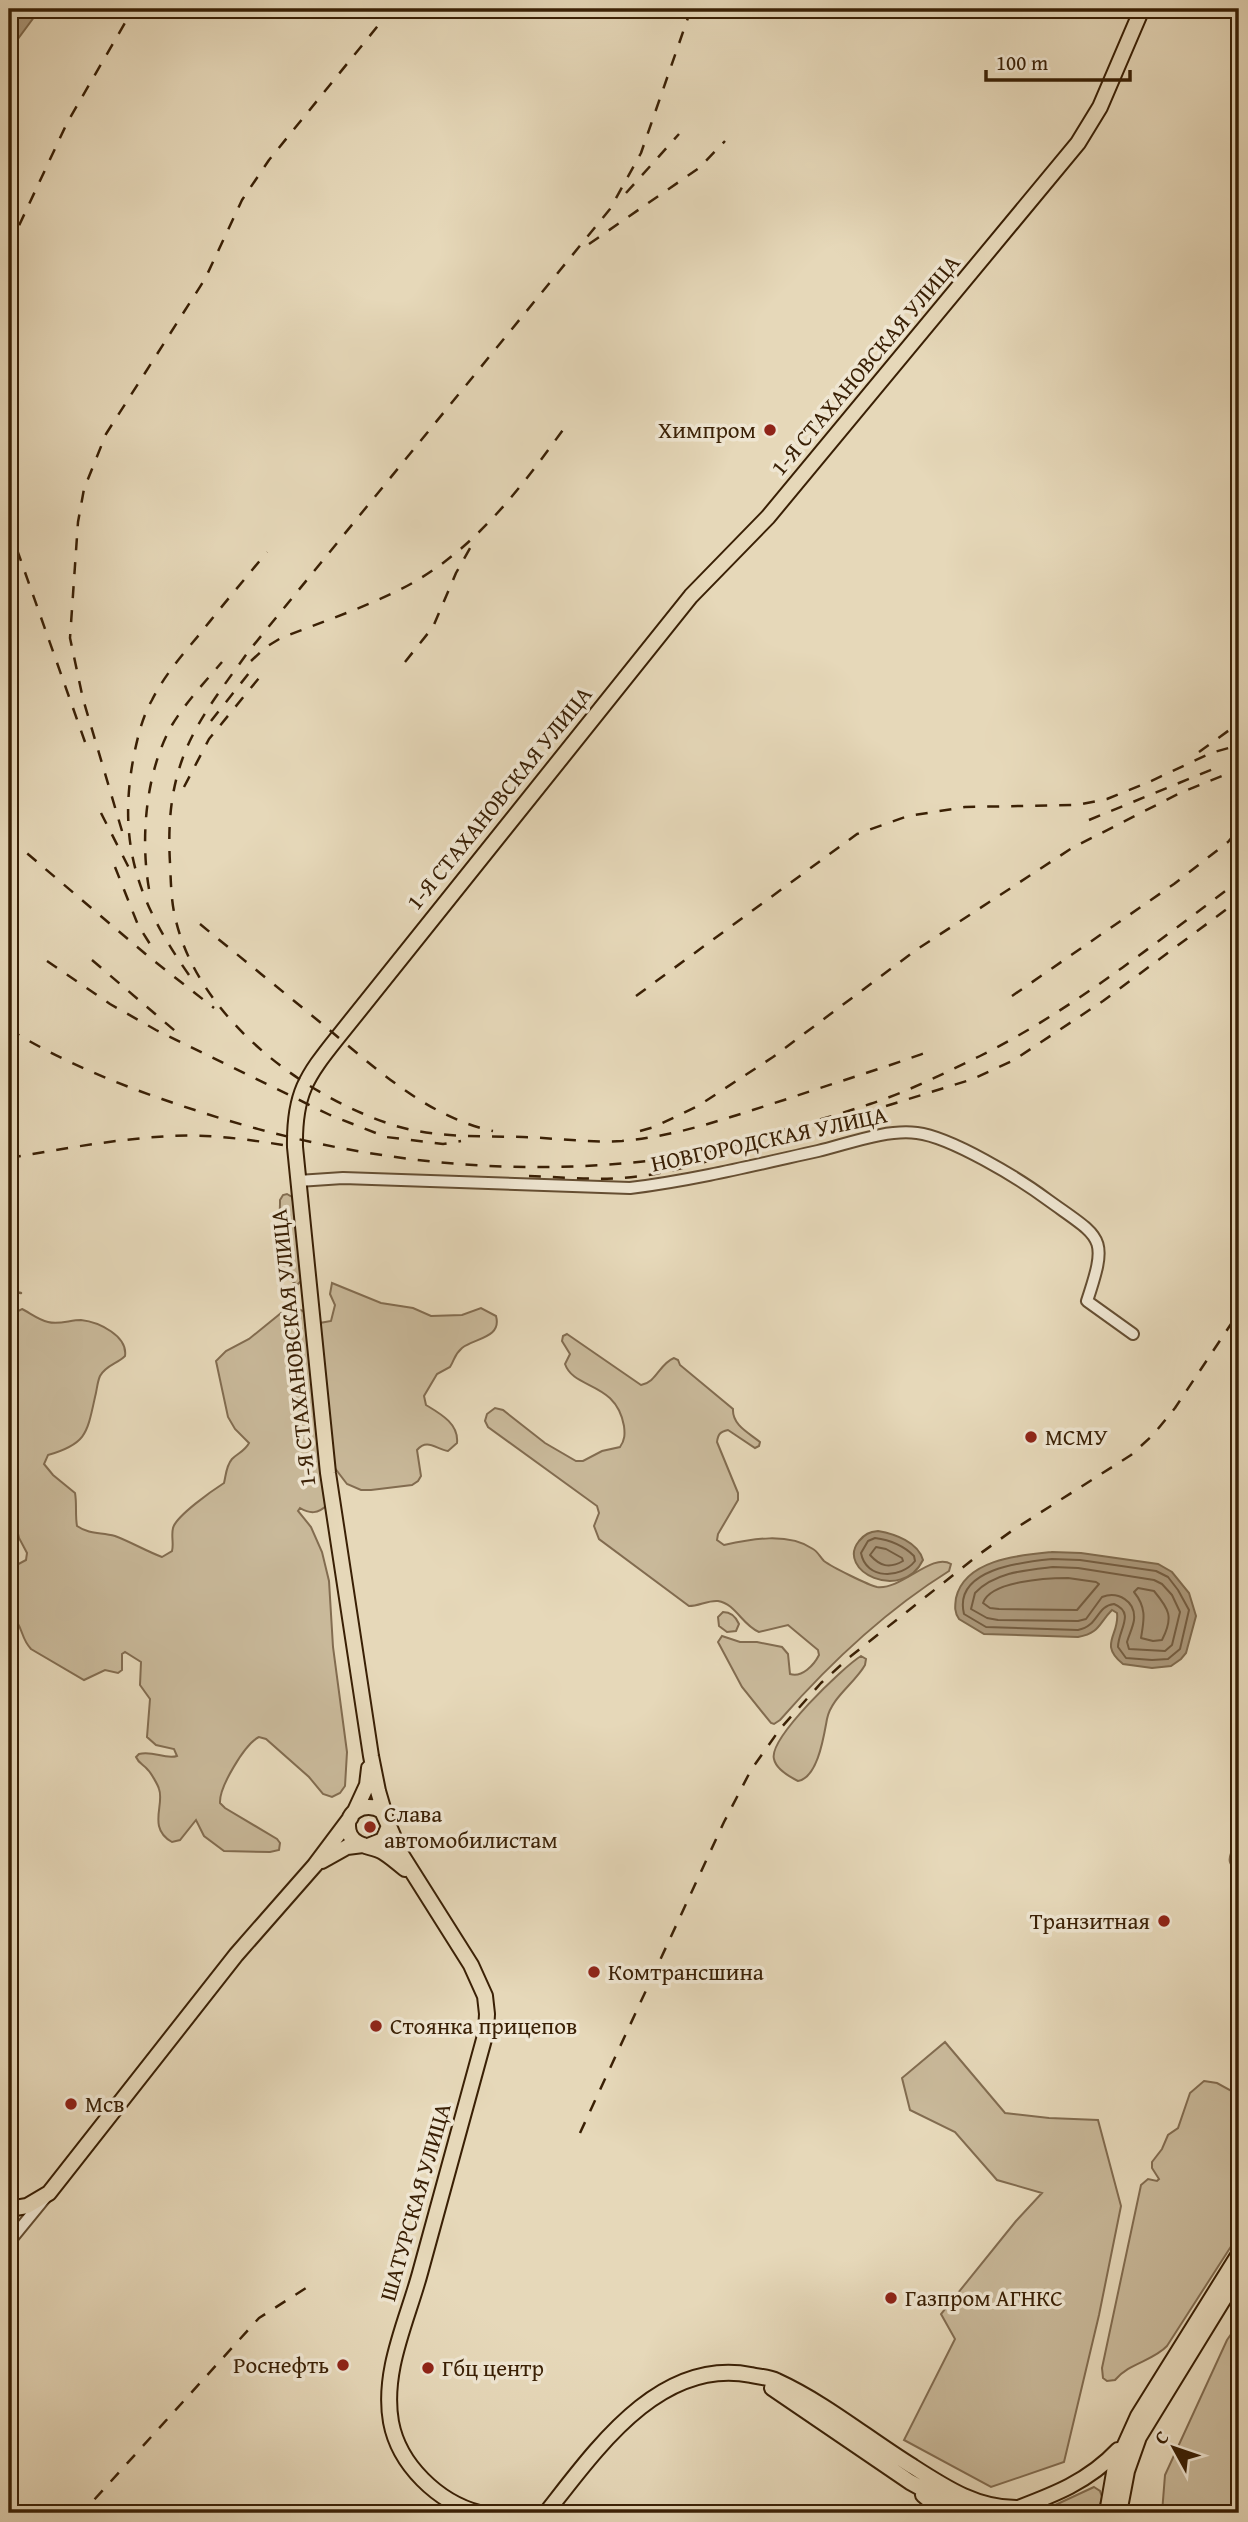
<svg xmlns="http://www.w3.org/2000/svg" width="1248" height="2522" font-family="'Gentium Book Plus',serif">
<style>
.green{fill:#c9b99a;stroke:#826c50;stroke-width:2}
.water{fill:#ac997c;stroke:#7e694c;stroke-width:2}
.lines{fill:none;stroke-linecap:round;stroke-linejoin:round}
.shore{stroke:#735c40;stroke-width:2}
.stream{stroke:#7e694c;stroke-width:2.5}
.minor-casing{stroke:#654e32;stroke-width:14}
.major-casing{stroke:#3a2005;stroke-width:18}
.minor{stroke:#efe6d2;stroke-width:10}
.major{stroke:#e6d8b9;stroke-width:14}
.rail{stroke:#3a2005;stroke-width:2.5;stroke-dasharray:12 12;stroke-linecap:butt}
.poi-dot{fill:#8f2418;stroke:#efe6d2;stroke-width:2.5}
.labels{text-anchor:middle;stroke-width:7;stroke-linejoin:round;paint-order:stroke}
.street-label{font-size:23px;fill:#3a2005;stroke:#efe6d2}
.poi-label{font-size:23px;fill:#3a2005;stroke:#efe6d2;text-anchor:start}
</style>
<rect width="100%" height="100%" fill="#e6d8b9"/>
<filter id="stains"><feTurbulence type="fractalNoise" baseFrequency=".00286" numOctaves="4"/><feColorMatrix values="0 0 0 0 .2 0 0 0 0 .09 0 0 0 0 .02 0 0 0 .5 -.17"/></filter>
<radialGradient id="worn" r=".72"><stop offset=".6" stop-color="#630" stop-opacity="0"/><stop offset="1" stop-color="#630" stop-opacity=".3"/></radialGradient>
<path class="green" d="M 287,1194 L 292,1197 L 294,1205 L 301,1281 L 297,1285 C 263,1259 281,1236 280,1200 L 283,1195 Z
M 332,1283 L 381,1303 L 413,1308 L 431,1316 L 462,1315 L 481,1308 L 496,1316 C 502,1338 475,1338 462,1348 C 454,1355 455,1359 450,1367 L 437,1374 L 424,1396 L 426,1405 C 441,1414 459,1424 457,1443 L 448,1451 C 436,1449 427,1438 417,1450 L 421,1476 L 418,1481 L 412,1485 L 371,1490 L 361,1490 L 347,1484 L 331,1463 L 317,1330 L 320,1323 L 331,1321 L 335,1305 L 330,1294 Z
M 296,1308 L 303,1311 L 306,1316 L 327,1505 C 318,1514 310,1514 300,1508 L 298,1511 L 311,1527 L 322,1552 L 329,1581 L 333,1647 L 347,1752 L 345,1786 L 340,1793 L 332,1797 L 323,1794 L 309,1777 L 266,1739 L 259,1737 C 245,1744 219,1787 220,1803 L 225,1808 L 277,1839 L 280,1843 L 279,1850 L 270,1852 L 224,1851 L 204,1836 L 196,1820 L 180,1840 L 172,1842 C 147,1828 165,1804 159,1789 C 158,1785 151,1773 148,1770 C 143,1764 139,1764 136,1757 L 139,1754 C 153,1750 165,1760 177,1756 L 174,1749 L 156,1745 L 147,1737 L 150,1699 L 140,1685 L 141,1662 L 125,1652 L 122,1654 L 122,1670 L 118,1673 L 105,1670 L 84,1680 L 31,1649 C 19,1636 25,1627 9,1614 L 9,1569 L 26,1560 L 27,1553 L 19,1538 L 9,1496 L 9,1327 L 12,1314 L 22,1309 C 30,1313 39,1320 48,1322 C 59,1325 70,1320 81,1320 C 99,1322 128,1336 125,1356 C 117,1364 106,1365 100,1376 C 97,1383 97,1390 95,1397 C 87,1434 86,1444 48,1455 L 44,1464 L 53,1475 L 75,1493 C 77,1504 75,1514 77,1526 C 90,1535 101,1532 115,1536 C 131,1542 146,1551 162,1557 L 172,1551 C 174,1544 171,1536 173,1528 C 176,1516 213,1490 224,1483 C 226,1475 226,1466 232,1459 C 238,1453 245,1451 249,1443 L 235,1429 L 228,1417 L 216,1361 L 226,1351 L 249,1339 L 286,1309 Z
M 567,1334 L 641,1385 C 657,1382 659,1364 674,1358 L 678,1360 L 680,1365 L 733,1409 C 732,1425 749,1433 760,1442 L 759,1446 L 755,1448 L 728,1430 C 720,1432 718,1434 717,1442 L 738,1493 L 738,1500 L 718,1534 L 717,1540 L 724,1545 C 751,1539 788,1532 813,1549 C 818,1552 820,1557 824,1561 C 832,1567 868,1585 877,1587 C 902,1590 932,1552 951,1564 L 949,1571 C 885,1611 829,1664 780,1720 L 774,1724 L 771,1723 L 742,1687 L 718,1642 L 722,1636 L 740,1642 L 757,1642 L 782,1647 L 788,1654 L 790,1674 C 802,1678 814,1665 819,1655 L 818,1650 L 788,1625 L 759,1632 C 742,1625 736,1604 718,1601 C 708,1600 699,1606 689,1606 L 599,1539 L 594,1526 L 599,1513 L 597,1506 L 488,1427 L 485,1421 L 487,1414 L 495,1408 L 503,1410 L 545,1443 L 576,1461 L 583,1461 L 602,1451 L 620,1447 C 625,1440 625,1434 624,1426 C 616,1381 574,1390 565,1364 L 570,1354 L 562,1341 L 563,1336 Z
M 723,1612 C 731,1612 736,1617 739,1624 L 736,1631 L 727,1632 L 719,1626 L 718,1617 Z
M 861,1656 L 866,1659 L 865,1665 C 855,1683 831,1698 827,1719 C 824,1735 818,1778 798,1781 C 790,1777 776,1769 774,1759 C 768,1739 843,1667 861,1656 Z
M 1236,1851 L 1239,1852 L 1239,1892 L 1234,1882 L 1235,1870 C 1230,1864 1228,1861 1231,1853 Z
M 945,2042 L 1005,2113 L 1049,2118 L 1098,2120 L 1121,2206 L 1099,2315 L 1064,2462 L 991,2487 L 904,2440 L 955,2339 L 941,2314 L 1016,2221 L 1042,2193 L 997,2180 L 955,2132 L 910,2110 L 902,2078 Z
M 1204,2081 L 1217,2083 L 1239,2095 L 1239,2234 L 1167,2346 C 1153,2361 1129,2363 1115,2380 L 1107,2381 L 1103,2378 L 1102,2368 L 1141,2185 L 1148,2179 L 1157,2181 L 1159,2179 L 1152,2168 L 1152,2162 L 1162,2149 L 1168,2135 L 1178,2128 L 1190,2093 Z
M 1239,2323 L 1239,2513 L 1162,2513 L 1165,2475 L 1227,2340 Z
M 1094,2487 L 1100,2491 L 1102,2497 L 1098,2513 L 1038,2513 Z"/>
<path class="water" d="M 9,9 L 40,9 L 9,51 Z
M 878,1531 C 895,1534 918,1542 923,1560 C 902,1603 835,1571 859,1541 C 865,1534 869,1532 878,1531 Z
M 1052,1552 L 1081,1553 L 1158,1564 L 1172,1572 L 1189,1593 L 1196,1616 L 1186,1653 L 1181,1659 L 1171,1666 L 1152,1668 L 1123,1664 C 1098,1644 1120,1635 1117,1613 L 1112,1610 C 1098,1624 1100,1633 1078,1637 L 984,1634 L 959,1619 C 954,1612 955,1606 956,1598 C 965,1559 1021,1555 1052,1552 Z"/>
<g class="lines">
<path class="shore" d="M 875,1538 C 890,1540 904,1546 914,1556 L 915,1561 C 901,1579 866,1580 861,1553 L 868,1541 Z
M 876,1547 L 886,1549 L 902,1558 L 903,1561 C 889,1569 880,1566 870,1555 Z
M 1052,1559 L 1080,1560 L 1156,1571 L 1168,1577 L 1178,1590 L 1189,1610 L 1180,1649 L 1168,1659 L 1152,1660 L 1126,1658 L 1118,1647 C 1118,1630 1136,1613 1114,1604 C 1096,1606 1099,1626 1078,1630 L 986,1627 L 964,1614 C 953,1569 1022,1562 1052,1559 Z
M 1053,1567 L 1078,1568 L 1154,1580 L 1162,1584 L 1172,1595 L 1180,1612 L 1172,1645 L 1165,1651 L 1129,1649 L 1127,1642 C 1129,1635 1133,1627 1134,1620 C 1136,1601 1118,1591 1102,1597 L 1086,1619 L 1078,1621 L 998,1620 L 987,1618 L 971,1609 L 975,1593 C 995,1572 1027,1570 1053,1567 Z
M 1068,1578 L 1096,1582 L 1099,1584 L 1077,1610 L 999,1609 L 990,1608 L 983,1603 C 990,1581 1047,1578 1068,1578 Z
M 1138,1588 L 1154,1591 C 1169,1609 1174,1617 1162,1640 L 1153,1641 L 1141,1638 C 1144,1620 1147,1608 1134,1592 Z"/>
<path class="stream" d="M 9,1291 L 21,1293"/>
<g class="minor-casing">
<path id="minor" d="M 298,1181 L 343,1178 L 630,1188 C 694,1180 755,1165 818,1151 C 848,1144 885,1129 917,1133 C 951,1137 1020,1179 1048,1200 C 1102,1239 1109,1235 1087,1301 L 1133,1334
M 9,2242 L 45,2198"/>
</g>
<g class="major-casing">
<path id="major" d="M 355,1811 L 367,1785 L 369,1768
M 385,1815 L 378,1791 L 371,1756 L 328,1473 L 295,1147 C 294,1094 306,1077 338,1037 L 691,596 L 768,517 L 1078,143 L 1100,107 L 1142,9
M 389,1826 L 401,1854 L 471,1965 L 485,1996 L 487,2014 L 486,2032 C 464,2112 442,2192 420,2273 C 407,2321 382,2371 391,2422 C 399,2465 438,2502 479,2513
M 368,1846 L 383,1840 L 389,1826 L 382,1811 C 365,1800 341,1813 350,1835 C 356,1847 372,1846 383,1852 C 391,1857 398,1863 405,1869
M 322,1861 L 347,1847 L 363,1845
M 9,2209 L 27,2206 L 49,2193 L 236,1955 L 315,1865 L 351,1817
M 772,2388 L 910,2482 L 952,2505 L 973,2513
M 923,2495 L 944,2513
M 1013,2510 C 1053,2495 1088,2482 1118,2450
M 546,2513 C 595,2451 659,2357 751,2375 C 759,2377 769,2377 777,2381 C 825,2403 867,2438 912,2466 C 946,2488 978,2509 1019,2508
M 1107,2513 L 1115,2467 L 1138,2416 L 1239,2254
M 1119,2513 L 1127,2471 L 1139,2437 L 1239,2274"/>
</g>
<use href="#minor" class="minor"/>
<use href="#major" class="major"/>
<path class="rail" d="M 691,9 L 641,153 L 610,209 L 248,652 C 224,686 196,720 182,760 C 170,794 168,828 170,863 C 171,883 171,902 176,921 C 200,1019 304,1097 396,1126 C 437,1138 481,1136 523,1137 C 556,1138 589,1143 622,1141 C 679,1136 730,1117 784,1100 C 834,1083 884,1068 933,1050
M 626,193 L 679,134
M 589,244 L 699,168 L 725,141
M 9,247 L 67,123 L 133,9
M 9,527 L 85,742
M 251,661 L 266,647 L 281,638 C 319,623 358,610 395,592 C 469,557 518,492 565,427
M 405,662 L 433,627 L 456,573 L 473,543
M 211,721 L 249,673
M 1199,752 L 1239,723
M 184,787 L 209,739 L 259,678
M 101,813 L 129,868
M 1089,820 L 1213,769
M 122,831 L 83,699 L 70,638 L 78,522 L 84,489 L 106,434 L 205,279 L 242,200 L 269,160 L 381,22
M 9,838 L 149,957 L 214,1008
M 115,867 L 138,925 L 155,952
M 149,889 C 140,837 146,771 172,725 C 186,702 205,682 222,662
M 200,924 C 240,957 281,990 321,1023 C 372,1065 426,1117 493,1131
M 92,960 L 181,1036
M 47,961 L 110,1004 L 156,1030 L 330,1115 L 386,1137 L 443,1144 L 461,1141
M 189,975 C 137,901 116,841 135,750 C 139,732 143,716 152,700 C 164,676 182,655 199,635 C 221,607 244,580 267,552
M 636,996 L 857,834 L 908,816 L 965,807 L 1077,805 L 1107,799 L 1149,782 L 1211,753 L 1239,745
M 1012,996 L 1174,884 L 1228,842 L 1239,829
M 9,1029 C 75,1070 149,1096 223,1119 C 372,1164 530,1180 684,1156 C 719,1151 753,1139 787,1129 C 815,1121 843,1113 870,1104 C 907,1092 945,1073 980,1056 C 1073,1010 1156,942 1239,881
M 886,1106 L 973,1079 L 1014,1060 L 1103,1001 L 1239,900
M 640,1131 L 654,1127 L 698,1106 L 773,1057 L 916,950 L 1072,848 L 1180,793 L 1239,769
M 9,1158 C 62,1149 116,1139 170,1136 C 207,1134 246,1139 283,1145
M 529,1176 C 559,1177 590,1180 621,1178 C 657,1176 691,1166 726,1156
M 580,2133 L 724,1822 L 751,1770 L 780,1729 L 821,1683 L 851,1656 L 981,1553 L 1013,1530 L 1131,1455 L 1153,1435 L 1175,1408 L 1239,1312
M 75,2513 L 93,2501 L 259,2318 L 306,2288"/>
</g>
<g class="poi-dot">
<circle cx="770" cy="430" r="7"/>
<circle cx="1031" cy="1437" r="7"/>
<circle cx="370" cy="1827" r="7"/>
<circle cx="1164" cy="1921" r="7"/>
<circle cx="594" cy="1972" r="7"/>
<circle cx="376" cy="2026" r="7"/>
<circle cx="71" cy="2104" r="7"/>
<circle cx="891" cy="2298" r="7"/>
<circle cx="343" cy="2365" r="7"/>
<circle cx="428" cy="2368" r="7"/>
</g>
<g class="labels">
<g class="street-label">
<text transform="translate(865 365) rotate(-50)" y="8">1-Я СТАХАНОВСКАЯ УЛИЦА</text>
<text transform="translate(499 798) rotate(-51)" y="8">1-Я СТАХАНОВСКАЯ УЛИЦА</text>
<text transform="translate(769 1139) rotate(-12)" y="8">НОВГОРОДСКАЯ УЛИЦА</text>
<text transform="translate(293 1348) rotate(-96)" y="8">1-Я СТАХАНОВСКАЯ УЛИЦА</text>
<text transform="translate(415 2202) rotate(-74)" y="8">ШАТУРСКАЯ УЛИЦА</text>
</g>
<g class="poi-label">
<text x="756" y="438" text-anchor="end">Химпром</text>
<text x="1045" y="1445">МСМУ</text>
<text x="384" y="1822">Слава<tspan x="384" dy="26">автомобилистам</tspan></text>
<text x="1150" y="1929" text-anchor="end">Транзитная</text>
<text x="608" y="1980">Комтрансшина</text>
<text x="390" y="2034">Стоянка прицепов</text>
<text x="85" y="2112">Мсв</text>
<text x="905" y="2306">Газпром АГНКС</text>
<text x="329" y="2373" text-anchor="end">Роснефть</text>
<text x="442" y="2376">Гбц центр</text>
</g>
</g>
<rect width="1248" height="2522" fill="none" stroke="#e6d8b9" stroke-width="35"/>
<rect x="10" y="10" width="1227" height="2501" fill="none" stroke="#3a2005" stroke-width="3.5"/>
<rect x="18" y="18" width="1213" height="2487" fill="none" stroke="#3a2005" stroke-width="2"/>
<g transform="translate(1174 2448) rotate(310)" stroke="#efe6d2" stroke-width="5" paint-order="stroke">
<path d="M0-5L12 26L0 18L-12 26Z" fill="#3a2005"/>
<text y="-10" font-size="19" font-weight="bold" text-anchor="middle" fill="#3a2005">С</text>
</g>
<path d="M986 70v10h144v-10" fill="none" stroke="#3a2005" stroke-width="3.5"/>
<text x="996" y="70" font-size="21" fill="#3a2005" stroke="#efe6d2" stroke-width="5" paint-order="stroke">100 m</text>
<rect width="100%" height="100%" filter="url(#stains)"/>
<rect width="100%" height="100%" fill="url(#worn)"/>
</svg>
